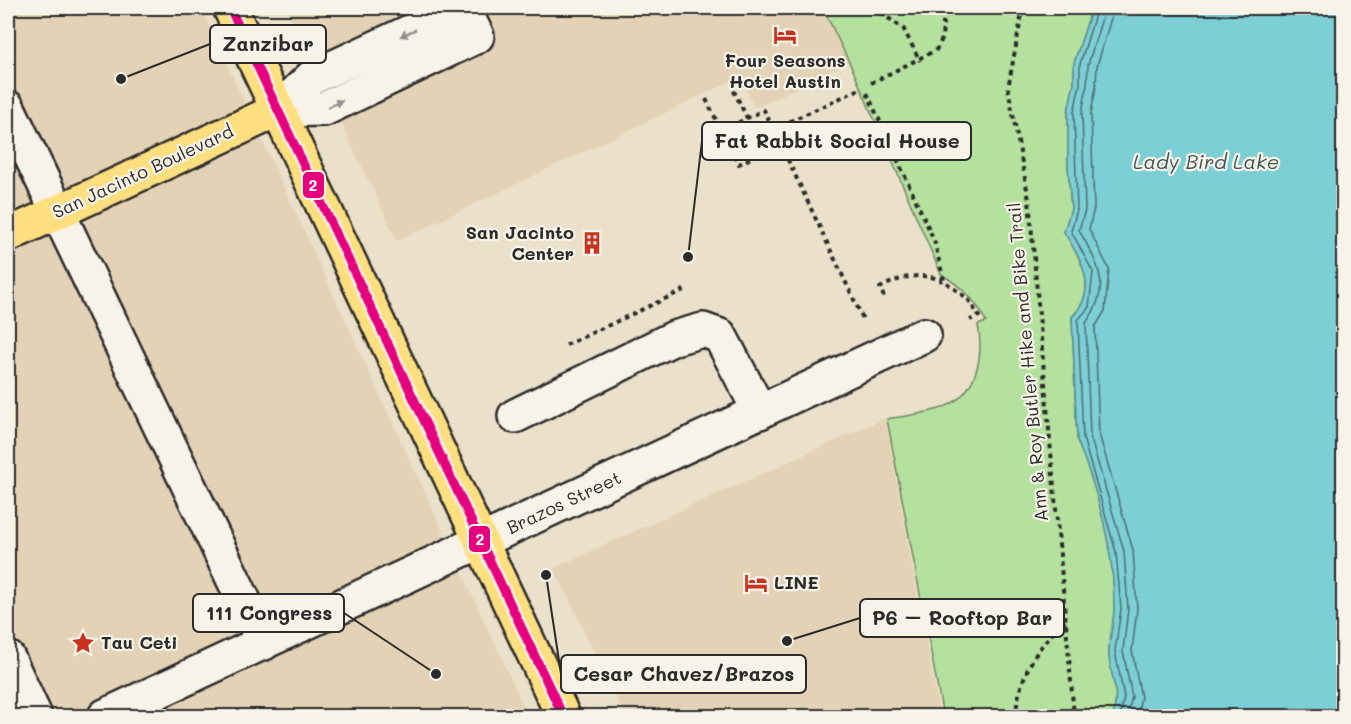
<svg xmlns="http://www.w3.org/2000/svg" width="1351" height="724" font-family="Mali,sans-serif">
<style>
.built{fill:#e3d2b5}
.green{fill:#b4e19e;stroke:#708664;stroke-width:1.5}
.water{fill:#7dcfd6;stroke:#5c8d92;stroke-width:1.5}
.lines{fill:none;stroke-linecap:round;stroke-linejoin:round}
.shore{stroke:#4c6d6f;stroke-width:1.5}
.minor-casing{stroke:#2b2b2b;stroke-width:38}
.major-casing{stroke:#2b2b2b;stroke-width:38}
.path{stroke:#2b2b2b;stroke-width:4;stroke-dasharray:4.5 4.5;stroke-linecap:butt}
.minor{stroke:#f7f3e8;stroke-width:33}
.major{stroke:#fedf80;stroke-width:33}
.bus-1-casing{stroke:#f7f3e8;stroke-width:14}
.bus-1{stroke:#e5007d;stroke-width:9}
.oneway{fill:#918f8a}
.labels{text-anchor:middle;stroke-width:4.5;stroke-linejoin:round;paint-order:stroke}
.poi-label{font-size:18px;font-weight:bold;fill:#2b2b2b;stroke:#f7f3e8;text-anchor:start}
.street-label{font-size:18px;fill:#2b2b2b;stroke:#f7f3e8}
.water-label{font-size:20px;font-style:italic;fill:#405456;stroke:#f7f3e8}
.leader{fill:none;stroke:#2b2b2b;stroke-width:2}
.callout-dot{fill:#2b2b2b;stroke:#f7f3e8;stroke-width:2}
.callout{fill:#f7f3e8;stroke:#2b2b2b;stroke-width:2}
.callout-label{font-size:20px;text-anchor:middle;font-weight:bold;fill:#2b2b2b}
.line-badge{stroke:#f7f3e8;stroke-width:2}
.badge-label{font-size:16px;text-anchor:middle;font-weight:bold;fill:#fff}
</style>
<rect width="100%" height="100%" fill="#ebe0ca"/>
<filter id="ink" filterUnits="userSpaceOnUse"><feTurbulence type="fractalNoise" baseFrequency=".0167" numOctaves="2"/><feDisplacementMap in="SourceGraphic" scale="12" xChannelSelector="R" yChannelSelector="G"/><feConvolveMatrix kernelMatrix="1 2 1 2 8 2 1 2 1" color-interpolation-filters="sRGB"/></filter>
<g filter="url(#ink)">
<path class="built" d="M 8,8 L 201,8 L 528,716 L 8,716 Z
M 287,8 L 826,8 L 850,61 L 755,108 L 740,77 L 397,241 Z
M 885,418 L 940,716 L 625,716 L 554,568 Z"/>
<path class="green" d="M 823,8 L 1092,8 L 1074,63 L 1074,83 L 1068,112 L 1068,165 L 1071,209 L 1064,232 C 1081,260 1100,289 1072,317 L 1077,440 C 1098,491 1115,552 1114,609 C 1114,622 1110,636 1109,649 C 1108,676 1121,684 1113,716 L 943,716 L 887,419 C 905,416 925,414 942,408 C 977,395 984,356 978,325 L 986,322 C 976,300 962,287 941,274 L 852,68 Z"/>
<path class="water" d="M 1092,8 L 1343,8 L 1343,716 L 1113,716 C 1121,684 1108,676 1109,649 C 1110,636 1114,622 1114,609 C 1115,553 1098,491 1077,440 L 1072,317 C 1100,289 1081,260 1064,232 L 1071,209 L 1068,165 L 1068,112 L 1074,83 L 1074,63 Z"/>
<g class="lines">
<path class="shore" d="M 1097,8 L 1080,64 L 1080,84 L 1074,112 L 1077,210 L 1071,231 L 1093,272 L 1089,307 L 1078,320 L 1083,438 L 1116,552 L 1121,609 L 1115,651 L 1124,697 L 1120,716
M 1105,8 L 1088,65 L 1087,85 L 1082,113 L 1085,210 L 1079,230 C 1098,265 1113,286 1086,323 L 1090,436 L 1124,551 L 1128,609 L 1123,651 L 1132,697 L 1127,716
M 1114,8 L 1097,66 L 1096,87 L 1091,113 L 1094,208 L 1089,229 L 1109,269 L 1105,311 L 1095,327 L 1099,434 L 1133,550 L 1137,609 L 1132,651 L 1141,697 L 1137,716"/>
<g class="minor-casing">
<path id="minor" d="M 8,108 L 264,643
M 278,110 L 324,109 L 477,36 L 463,8
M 278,110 L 311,78 L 461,8
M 515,416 L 674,338 L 703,330 L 720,336 L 760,412
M 8,658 L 35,716
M 105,716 L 924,335"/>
</g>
<g class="major-casing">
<path id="major" d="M 230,8 L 563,716
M 8,235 L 278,110"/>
</g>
<path class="path" d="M 873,8 L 903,28 L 920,61
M 1023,8 L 1008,88 L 1029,200 L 1074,716
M 871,83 L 936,50 L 942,39 L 944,8
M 867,93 L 934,240 L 944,281 L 968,299 L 979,316 L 970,320
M 706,99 L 722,131 L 747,118 L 732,87
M 773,129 L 860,89
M 722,131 L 739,164 L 780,143 L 764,110 L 747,118
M 780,143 L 864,321
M 884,297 L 880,288 C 900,277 921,271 943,281
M 566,345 L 686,289
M 1016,716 C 1017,682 1037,642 1066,622"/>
<use href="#minor" class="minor"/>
<use href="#major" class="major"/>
<g class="bus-1-casing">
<path id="bus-1" d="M 230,8 L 563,716"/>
</g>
<use href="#bus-1" class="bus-1"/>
</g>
<defs><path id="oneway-solid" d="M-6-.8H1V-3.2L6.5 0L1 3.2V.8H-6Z" transform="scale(1.5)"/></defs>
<g class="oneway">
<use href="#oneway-solid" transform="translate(408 33) rotate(155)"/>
<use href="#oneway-solid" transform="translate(335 104) rotate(-26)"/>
</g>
</g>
<defs>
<g id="hotel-bare" transform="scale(1.8)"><path d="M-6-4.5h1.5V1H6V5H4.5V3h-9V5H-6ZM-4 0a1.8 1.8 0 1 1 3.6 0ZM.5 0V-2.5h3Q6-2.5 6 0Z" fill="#c8321e" stroke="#f7f3e8" stroke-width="2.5" paint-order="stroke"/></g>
<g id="building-bare" transform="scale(1.8)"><path d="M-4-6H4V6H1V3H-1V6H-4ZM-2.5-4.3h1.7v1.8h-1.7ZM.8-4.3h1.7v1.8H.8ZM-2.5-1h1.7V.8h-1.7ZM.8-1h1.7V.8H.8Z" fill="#c8321e" stroke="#f7f3e8" stroke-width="2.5" paint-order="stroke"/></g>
<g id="sight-bare" transform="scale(1.8)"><path d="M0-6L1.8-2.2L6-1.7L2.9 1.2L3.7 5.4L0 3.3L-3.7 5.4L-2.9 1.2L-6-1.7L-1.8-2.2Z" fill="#c8321e" stroke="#f7f3e8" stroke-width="2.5" paint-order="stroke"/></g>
</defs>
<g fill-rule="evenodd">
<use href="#hotel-bare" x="785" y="35"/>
<use href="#building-bare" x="592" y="243"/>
<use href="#hotel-bare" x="756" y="583"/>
<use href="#sight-bare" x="83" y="643"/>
</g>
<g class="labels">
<g class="poi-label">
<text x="785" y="67" text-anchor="middle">Four Seasons<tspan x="785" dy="21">Hotel Austin</tspan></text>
<text x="574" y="239" text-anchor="end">San Jacinto<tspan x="574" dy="21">Center</tspan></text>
<text x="774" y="589">LINE</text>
<text x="101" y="649">Tau Ceti</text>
</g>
<g class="street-label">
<text transform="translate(143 172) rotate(-25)" y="6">San Jacinto Boulevard</text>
<text transform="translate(1028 362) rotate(-95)" y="6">Ann &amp; Roy Butler Hike and Bike Trail</text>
<text transform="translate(564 503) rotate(-25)" y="6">Brazos Street</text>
</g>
<g class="water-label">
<text x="1206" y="169">Lady Bird Lake</text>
</g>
</g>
<path class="leader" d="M121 79L210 44M688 257L702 141M436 674L344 613M787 641L860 618M546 575L561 674"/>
<g class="callout-dot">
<circle cx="121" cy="79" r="6"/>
<circle cx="688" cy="257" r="6"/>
<circle cx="436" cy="674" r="6"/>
<circle cx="787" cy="641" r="6"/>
<circle cx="546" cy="575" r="6"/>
</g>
<g class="callout">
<rect x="210" y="25" width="116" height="38" rx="6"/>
<rect x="702" y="122" width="269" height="38" rx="6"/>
<rect x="193" y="594" width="151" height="38" rx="6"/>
<rect x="860" y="599" width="204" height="38" rx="6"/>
<rect x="561" y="655" width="245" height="38" rx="6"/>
</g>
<g class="callout-label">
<text x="268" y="51">Zanzibar</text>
<text x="837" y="148">Fat Rabbit Social House</text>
<text x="269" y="620">111 Congress</text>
<text x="962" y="625">P6 – Rooftop Bar</text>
<text x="684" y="681">Cesar Chavez/Brazos</text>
</g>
<g class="line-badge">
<rect x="302" y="171" width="23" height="28" rx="6" fill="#e5007d"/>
<rect x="468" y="525" width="23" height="28" rx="6" fill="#e5007d"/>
</g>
<g class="badge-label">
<text x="313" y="191">2</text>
<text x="480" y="545">2</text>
</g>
<rect width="1351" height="724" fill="none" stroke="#f7f3e8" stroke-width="30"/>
<rect x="15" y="15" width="1321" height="694" fill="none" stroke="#2b2b2b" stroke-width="2" filter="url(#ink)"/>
</svg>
